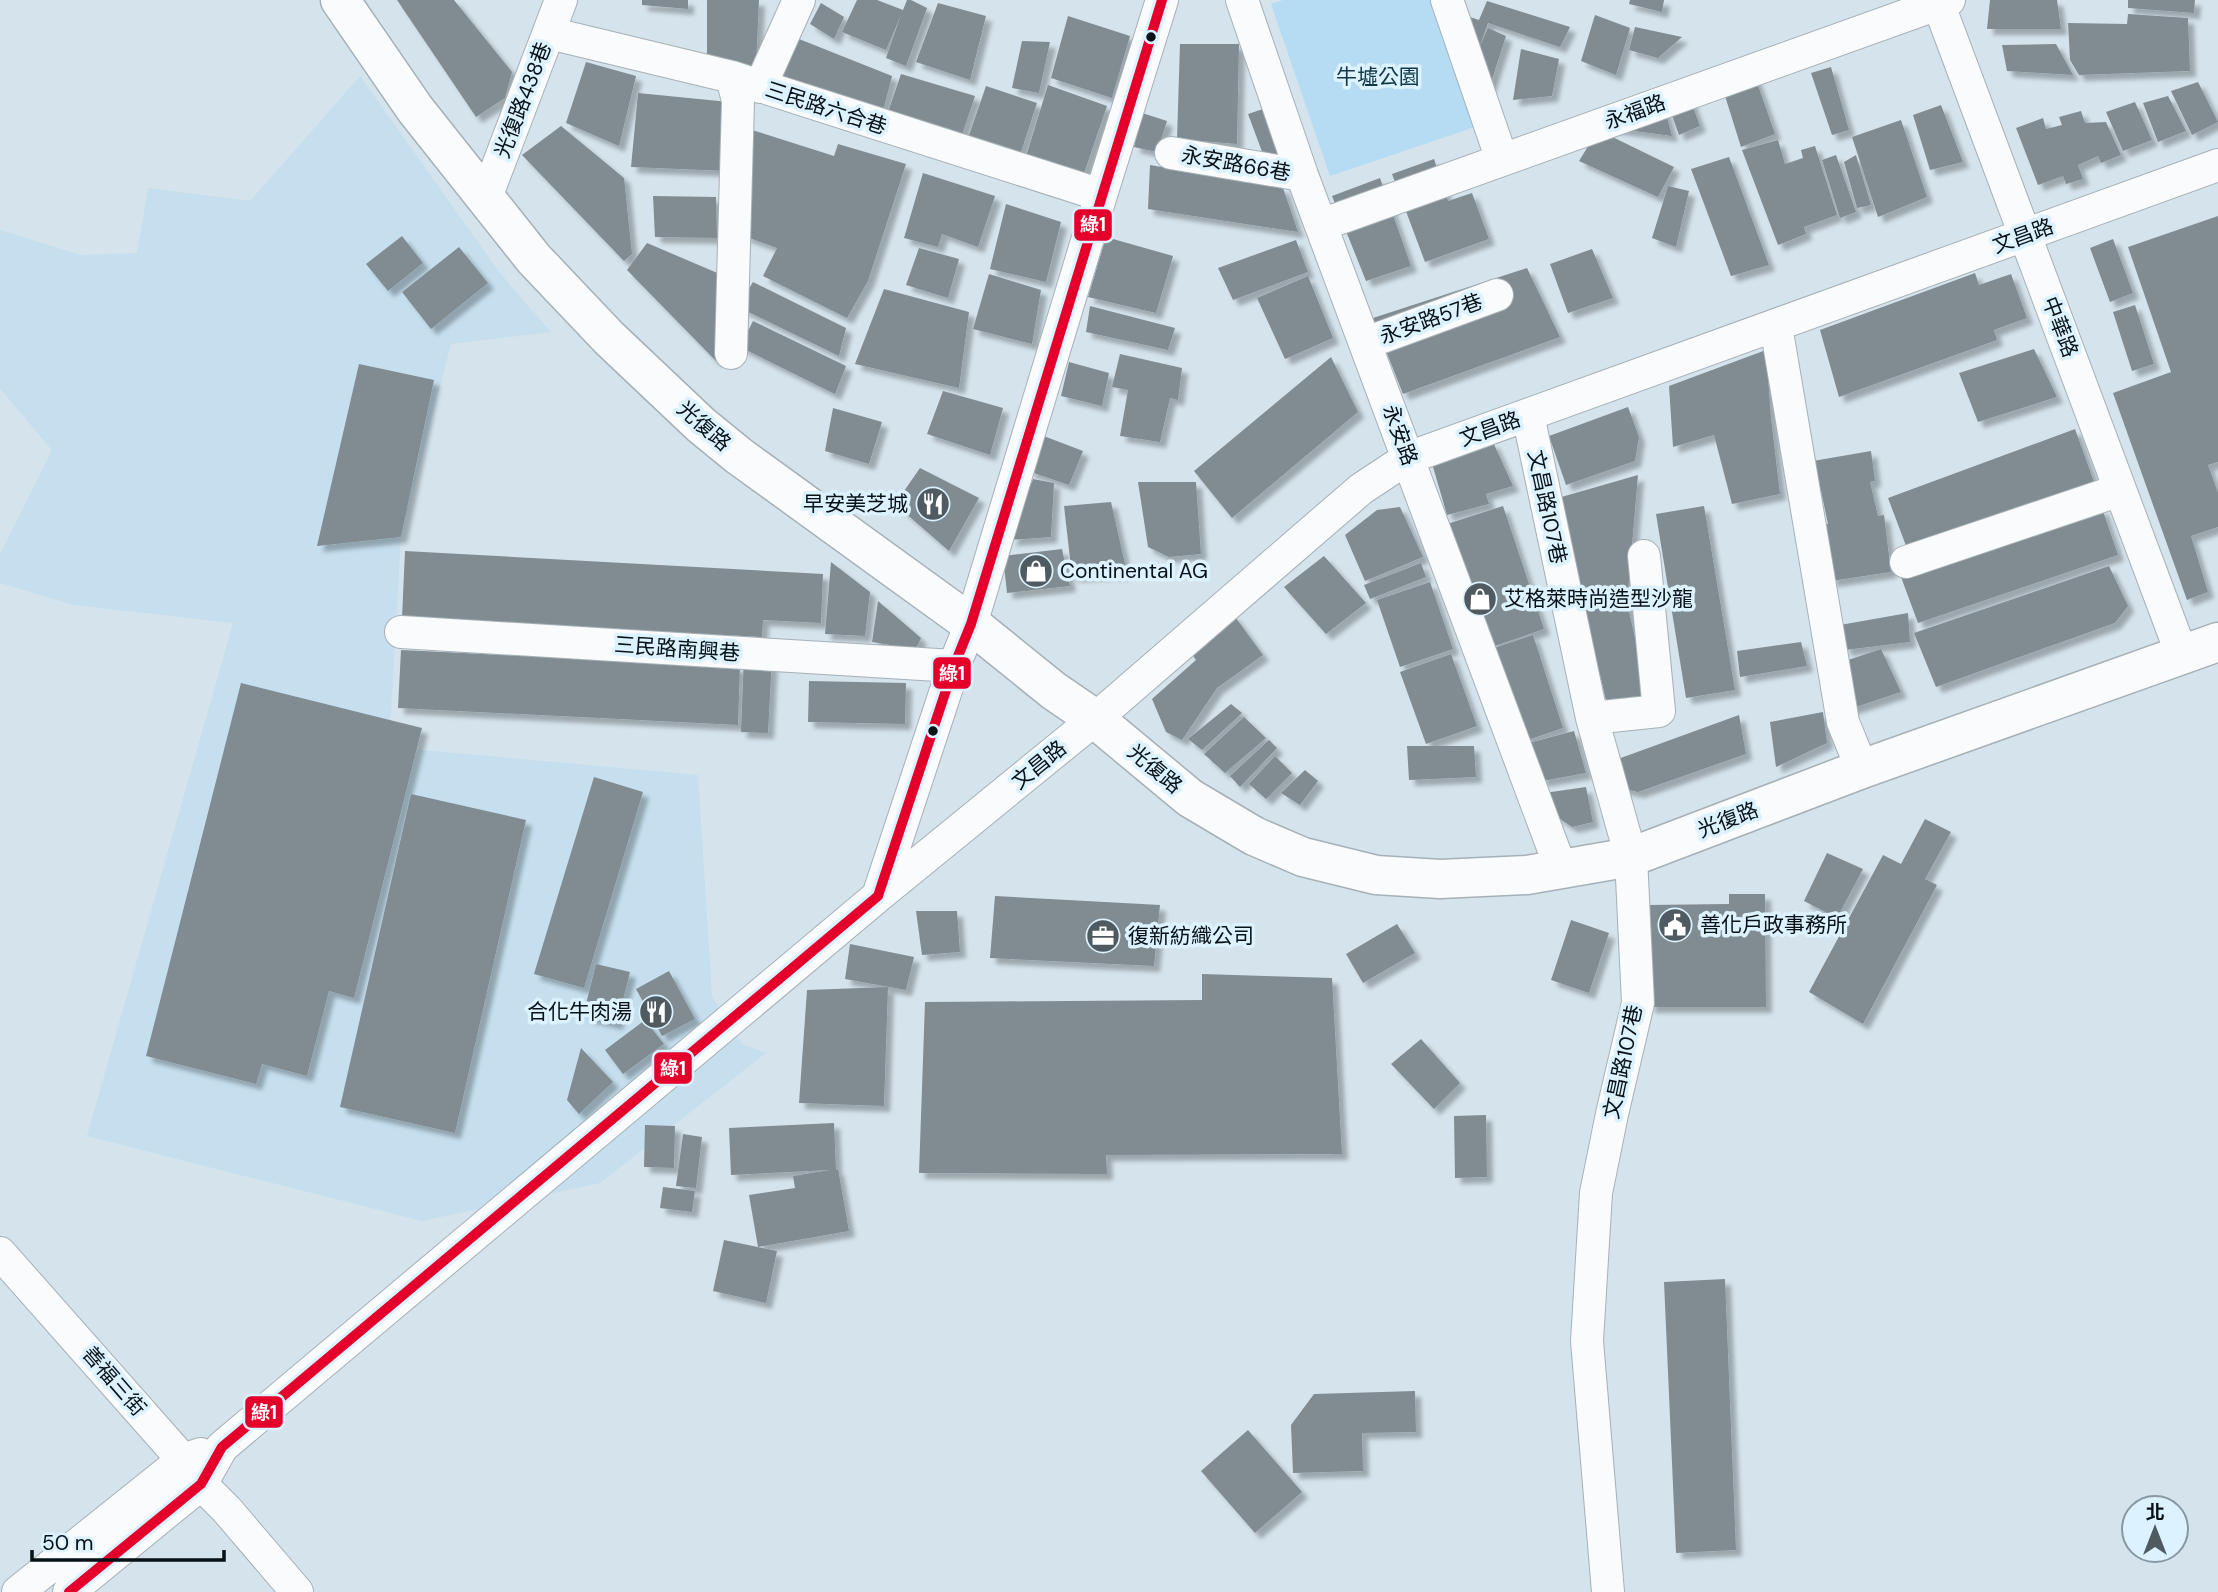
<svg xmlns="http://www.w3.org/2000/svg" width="2218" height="1592" font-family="'DM Sans','Noto Sans TC',sans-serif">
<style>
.built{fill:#c5dfee}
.green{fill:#b5dcf3}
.building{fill:#818c92;filter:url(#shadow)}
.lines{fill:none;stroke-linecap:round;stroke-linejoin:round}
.minor-casing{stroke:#a6b0b7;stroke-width:34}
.major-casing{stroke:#a6b0b7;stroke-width:41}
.minor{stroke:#f9fbfc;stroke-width:32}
.major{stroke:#f9fbfc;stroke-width:38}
.bus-1-casing{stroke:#dcf2ff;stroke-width:16}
.bus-1{stroke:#e4002b;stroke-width:10}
.bus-dot{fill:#071116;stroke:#dcf2ff;stroke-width:2.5}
.labels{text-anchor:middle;stroke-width:7;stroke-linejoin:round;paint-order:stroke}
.park-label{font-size:21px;fill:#123749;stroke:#dcf2ff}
.street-label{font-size:21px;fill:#071116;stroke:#dcf2ff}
.poi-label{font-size:21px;fill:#071116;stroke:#dcf2ff;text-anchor:start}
.line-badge{stroke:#dcf2ff;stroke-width:2.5}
.badge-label{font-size:19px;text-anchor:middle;font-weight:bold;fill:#fff}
</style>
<defs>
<filter id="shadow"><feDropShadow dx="6" dy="6" stdDeviation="2" flood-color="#0004"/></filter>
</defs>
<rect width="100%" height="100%" fill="#d5e3ec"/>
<path class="built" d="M 360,76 L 500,273 L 551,332 L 451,344 L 401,537 L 389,747 L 698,775 L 712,997 L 742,1044 L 766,1053 L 600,1183 L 422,1221 L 87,1136 L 233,623 L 74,605 L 0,583 L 0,554 L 52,450 L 0,389 L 0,230 L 81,255 L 137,253 L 148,188 L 250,201 Z"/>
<path class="green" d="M 1283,0 L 1441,0 L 1484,124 L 1330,176 L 1271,4 Z"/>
<path class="building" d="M 397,0 L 454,0 L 512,72 L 505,98 L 476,117 Z
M 642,0 L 688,0 L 688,9 L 642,5 Z
M 707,0 L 759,0 L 756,67 L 707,64 Z
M 857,0 L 877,0 L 903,10 L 907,0 L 911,0 L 927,8 L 906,66 L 886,58 L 901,15 L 886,50 L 842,32 Z
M 1630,0 L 1664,0 L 1662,12 L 1629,4 Z
M 1990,0 L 2057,0 L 2061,29 L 1987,29 Z
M 2128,0 L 2195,0 L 2194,13 L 2128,8 Z
M 1487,1 L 1570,27 L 1560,47 L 1488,23 L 1479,48 L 1488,28 L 1506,36 L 1485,101 L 1457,49 L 1470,17 L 1479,20 Z
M 821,3 L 844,17 L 834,39 L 810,24 Z
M 938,3 L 986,16 L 970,80 L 916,62 Z
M 2128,14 L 2188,18 L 2190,71 L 2079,75 L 2070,60 L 2068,23 L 2127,24 Z
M 1595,15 L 1630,28 L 1616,75 L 1581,61 Z
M 1068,16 L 1130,36 L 1112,98 L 1051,78 Z
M 1635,27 L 1682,37 L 1658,58 L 1629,50 Z
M 799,39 L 892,76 L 881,119 L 780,84 Z
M 1022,41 L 1050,42 L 1039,93 L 1012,88 Z
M 1180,44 L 1239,44 L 1237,144 L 1177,139 Z
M 2056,44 L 2073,75 L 2007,71 L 2002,45 Z
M 1521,49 L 1559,59 L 1552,96 L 1513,100 Z
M 586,62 L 636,76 L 619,146 L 566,123 Z
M 1831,67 L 1849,130 L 1832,135 L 1811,73 Z
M 901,74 L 975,96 L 959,144 L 886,118 Z
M 1754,74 L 1775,134 L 1741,147 L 1721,83 Z
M 2198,82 L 2218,122 L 2192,135 L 2171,91 Z
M 1048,85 L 1107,106 L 1081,182 L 1024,163 Z
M 1685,85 L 1700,126 L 1679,135 L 1664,93 Z
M 986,86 L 1037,103 L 1019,158 L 966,144 Z
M 638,93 L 729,102 L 728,171 L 631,167 Z
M 1661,95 L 1672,136 L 1598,126 Z
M 2168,96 L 2186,131 L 2158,142 L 2143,103 Z
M 2135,102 L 2152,140 L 2123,151 L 2106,112 Z
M 1941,105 L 1963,162 L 1930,170 L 1913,115 Z
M 1263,109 L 1285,158 L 1267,165 L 1248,114 Z
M 2081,111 L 2085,123 L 2106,122 L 2121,155 L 2101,163 L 2098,156 L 2078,165 L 2083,179 L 2066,184 L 2063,176 L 2038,185 L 2016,128 L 2043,118 L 2046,129 L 2062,125 L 2059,117 Z
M 1142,113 L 1167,121 L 1157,152 L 1134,147 Z
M 1901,120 L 1927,197 L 1878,217 L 1852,137 Z
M 561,126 L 624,178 L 632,254 L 624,261 L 522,155 Z
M 749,129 L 834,156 L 838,144 L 906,164 L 868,281 L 847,318 L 763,276 L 777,248 L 744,236 Z
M 1598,130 L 1674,167 L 1658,197 L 1579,161 Z
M 1778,140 L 1785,164 L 1803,158 L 1801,150 L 1815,146 L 1837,215 L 1804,227 L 1806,234 L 1778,245 L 1742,150 Z
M 1836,155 L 1856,212 L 1840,218 L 1822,160 Z
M 1856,155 L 1871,205 L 1857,208 L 1844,162 Z
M 1729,157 L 1769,265 L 1731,276 L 1691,169 Z
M 1434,159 L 1448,201 L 1472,193 L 1489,239 L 1425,262 L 1392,174 Z
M 1150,165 L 1283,188 L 1298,232 L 1148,209 Z
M 923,173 L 995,196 L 978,247 L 942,234 L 938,247 L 904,238 Z
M 1380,178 L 1411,266 L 1366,281 L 1332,196 Z
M 1668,186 L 1689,191 L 1676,247 L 1652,238 Z
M 653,196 L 716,197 L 717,238 L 655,237 Z
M 1006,204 L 1061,222 L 1046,282 L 990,269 Z
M 2218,216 L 2218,462 L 2208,465 L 2218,493 L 2218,527 L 2191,536 L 2208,592 L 2187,600 L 2113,393 L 2171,372 L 2128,247 Z
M 402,236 L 423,263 L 388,291 L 366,264 Z
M 1106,237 L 1173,256 L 1156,313 L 1088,297 Z
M 2113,239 L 2133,293 L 2110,302 L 2090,248 Z
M 1296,240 L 1308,272 L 1233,300 L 1218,268 Z
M 647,243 L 722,275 L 732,330 L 716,361 L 627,270 Z
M 459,247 L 488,283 L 431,329 L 402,292 Z
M 919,248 L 959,259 L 948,298 L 906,285 Z
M 1592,249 L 1613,298 L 1568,313 L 1550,264 Z
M 1527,268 L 1560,337 L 1403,394 L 1373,318 Z
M 1975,273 L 1979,285 L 2011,274 L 2027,318 L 1994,330 L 1997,340 L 1839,397 L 1820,330 Z
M 989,274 L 1041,290 L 1032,344 L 973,329 Z
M 1308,276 L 1333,338 L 1285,359 L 1257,298 Z
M 753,282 L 846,328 L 839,356 L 738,307 Z
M 884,289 L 969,312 L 959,388 L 855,364 Z
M 2135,305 L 2154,364 L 2132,371 L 2113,312 Z
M 1090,306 L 1175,328 L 1168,350 L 1086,332 Z
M 753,321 L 846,366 L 835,394 L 740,347 Z
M 2034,349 L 2057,397 L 1978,422 L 1959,373 Z
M 1766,350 L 1771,418 L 1780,494 L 1732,504 L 1714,435 L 1673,447 L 1669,386 Z
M 1120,354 L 1182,368 L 1178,400 L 1170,398 L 1160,442 L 1120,436 L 1128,390 L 1112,387 Z
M 1331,357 L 1358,412 L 1232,518 L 1194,471 Z
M 1069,362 L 1109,373 L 1102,406 L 1061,396 Z
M 359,364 L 434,380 L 401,537 L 317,546 Z
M 943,391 L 1003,408 L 990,455 L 927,434 Z
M 1628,407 L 1639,437 L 1635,461 L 1566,485 L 1549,436 Z
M 833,408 L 882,422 L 869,464 L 825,451 Z
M 2075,429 L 2094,482 L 1908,551 L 1888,498 Z
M 1041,435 L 1083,451 L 1069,485 L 1028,471 Z
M 1493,442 L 1513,486 L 1486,494 L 1489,504 L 1447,515 L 1431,460 Z
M 1871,451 L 1875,481 L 1870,482 L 1878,516 L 1884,515 L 1891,572 L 1831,581 L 1821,525 L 1828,524 L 1821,491 L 1818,492 L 1813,461 Z
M 920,468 L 979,498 L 949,551 L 895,504 Z
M 1638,475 L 1627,603 L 1649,698 L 1608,709 L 1558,498 Z
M 1033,479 L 1054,483 L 1051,537 L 1010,540 Z
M 1138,482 L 1196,482 L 1201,554 L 1169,557 L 1148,547 Z
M 1111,502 L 1127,573 L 1072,576 L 1064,506 Z
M 1503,506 L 1544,629 L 1492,647 L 1447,524 Z
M 1704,506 L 1735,690 L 1686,698 L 1656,514 Z
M 1400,507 L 1423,557 L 1365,581 L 1345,535 L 1377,510 Z
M 2102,508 L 2118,555 L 1918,623 L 1901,577 Z
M 1062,549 L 1070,586 L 1007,593 L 1003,556 Z
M 405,551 L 823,574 L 821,623 L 763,620 L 762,637 L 402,618 Z
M 1324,556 L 1366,603 L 1326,634 L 1284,587 Z
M 831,562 L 870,592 L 865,636 L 825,634 Z
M 1421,563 L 1426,577 L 1370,599 L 1364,585 Z
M 2109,566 L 2128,606 L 2115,623 L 1936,687 L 1914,633 Z
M 1430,582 L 1453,649 L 1400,667 L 1377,600 Z
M 878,601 L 921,638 L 916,649 L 872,642 Z
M 1908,613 L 1910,642 L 1845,650 L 1840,625 Z
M 1233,614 L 1263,655 L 1217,688 L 1182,740 L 1166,732 L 1152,699 L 1196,660 L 1188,648 Z
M 1533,635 L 1563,728 L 1525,741 L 1494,648 Z
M 1801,642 L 1807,666 L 1740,677 L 1737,651 Z
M 1881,649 L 1901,692 L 1847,710 L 1830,666 Z
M 401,650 L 740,666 L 738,725 L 398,708 Z
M 1451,654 L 1477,726 L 1426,744 L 1400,672 Z
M 744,655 L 772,657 L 768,733 L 741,732 Z
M 809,681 L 906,683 L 905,724 L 808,722 Z
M 241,683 L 422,728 L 354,998 L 329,991 L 307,1076 L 262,1064 L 256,1084 L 146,1056 Z
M 1231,704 L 1242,713 L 1202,750 L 1188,739 Z
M 1823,712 L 1827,743 L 1776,767 L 1770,722 Z
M 1739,715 L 1746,754 L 1638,792 L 1620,788 L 1618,759 Z
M 1244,717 L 1266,738 L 1225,773 L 1204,754 Z
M 1574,731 L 1586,773 L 1542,781 L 1529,743 Z
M 1269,740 L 1277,748 L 1240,787 L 1230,776 Z
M 1407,746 L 1474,746 L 1476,777 L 1409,780 Z
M 1275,756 L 1292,773 L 1266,799 L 1249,784 Z
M 1305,770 L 1318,781 L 1300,805 L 1281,793 Z
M 594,777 L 643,792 L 584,988 L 534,974 Z
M 1586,787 L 1593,822 L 1572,827 L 1553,814 L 1544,793 Z
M 411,794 L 526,820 L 455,1133 L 340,1107 Z
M 1925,819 L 1951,832 L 1925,879 L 1937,885 L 1863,1024 L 1809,992 L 1883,855 L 1901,864 Z
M 1827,853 L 1863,869 L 1837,918 L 1804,901 Z
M 1729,894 L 1765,894 L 1766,1007 L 1649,1007 L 1648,905 L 1729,904 Z
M 995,896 L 1160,905 L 1154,966 L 990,958 Z
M 916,911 L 957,911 L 960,952 L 922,955 Z
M 1571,920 L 1609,933 L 1589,993 L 1551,980 Z
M 1397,924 L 1415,953 L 1363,983 L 1346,954 Z
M 850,944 L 914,957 L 906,990 L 845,979 Z
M 596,964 L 630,972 L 617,1024 L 583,1016 Z
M 669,971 L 695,1019 L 662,1036 L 636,989 Z
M 1202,974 L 1332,978 L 1342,1154 L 1106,1155 L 1107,1174 L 919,1173 L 925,1002 L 1202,1000 Z
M 888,987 L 884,1106 L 799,1103 L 807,990 Z
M 645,1020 L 664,1044 L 623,1074 L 605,1050 Z
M 1421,1039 L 1460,1083 L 1434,1109 L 1391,1064 Z
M 581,1048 L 613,1082 L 579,1114 L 567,1100 Z
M 1486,1115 L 1487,1177 L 1455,1178 L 1454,1116 Z
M 834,1123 L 836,1170 L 838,1169 L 849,1231 L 758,1247 L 749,1195 L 795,1188 L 793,1176 L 830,1170 L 731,1175 L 729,1128 Z
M 645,1125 L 675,1126 L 674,1168 L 644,1167 Z
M 683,1134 L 702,1137 L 696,1188 L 676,1186 Z
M 663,1187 L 695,1191 L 692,1212 L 660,1208 Z
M 724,1240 L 777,1251 L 766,1303 L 713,1291 Z
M 1725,1279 L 1736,1550 L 1676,1553 L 1664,1282 Z
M 1415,1391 L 1416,1432 L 1362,1433 L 1363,1471 L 1293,1473 L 1291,1425 L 1314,1394 Z
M 1248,1430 L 1302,1492 L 1255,1533 L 1201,1471 Z"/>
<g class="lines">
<g class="minor-casing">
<path id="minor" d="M 1242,0 L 1302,175 L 1561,869
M 1447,0 L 1502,160
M 1937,0 L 2182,655
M 549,33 L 732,77 L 1101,195
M 760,87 L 799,0
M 1171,153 L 1302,175
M 485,200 L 561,0
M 1321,225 L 1949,0
M 1776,326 L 1843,722 L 1862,769
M 1366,343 L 1497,295
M 731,353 L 738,101 L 732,77
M 1528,415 L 1592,718 L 1631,857 L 1638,1003 L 1612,1114 L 1596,1193 L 1587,1341 L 1608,1592
M 1906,562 L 2120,490
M 401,632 L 954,666
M 1592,718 L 1659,711 L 1644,556
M 878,896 L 954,666 L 971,624 L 1101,195 L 1162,0
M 0,1253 L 183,1460 L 201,1484 L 227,1510 L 297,1592
M 18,1592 L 183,1460 L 201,1454
M 69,1592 L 201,1484 L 222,1447 L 878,896 L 1095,719 L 1361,489 L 1408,458 L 2218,165"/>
</g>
<g class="major-casing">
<path id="major" d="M 340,0 L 415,109 L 534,259 L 609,338 L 701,425 L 739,456 L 971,624 L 1054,691 L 1095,719 L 1190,798 L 1254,836 L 1303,857 L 1376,875 L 1440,879 L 1527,875 L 1631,857 L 1862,769 L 2218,642"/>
</g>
<use href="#minor" class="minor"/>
<use href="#major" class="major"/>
<g class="bus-1-casing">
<path id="bus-1" d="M 878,896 L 954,666 L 971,624 L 1162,0
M 69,1592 L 201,1484 L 222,1447 L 878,896"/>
</g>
<use href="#bus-1" class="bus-1"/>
</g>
<defs>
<g id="restaurant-disc" transform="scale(1.75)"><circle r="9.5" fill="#4f5a61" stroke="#dcf2ff"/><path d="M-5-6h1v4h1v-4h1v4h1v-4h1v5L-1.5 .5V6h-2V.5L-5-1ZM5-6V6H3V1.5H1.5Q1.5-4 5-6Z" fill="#fff"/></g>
<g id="shop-disc" transform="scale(1.75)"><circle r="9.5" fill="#4f5a61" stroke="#dcf2ff"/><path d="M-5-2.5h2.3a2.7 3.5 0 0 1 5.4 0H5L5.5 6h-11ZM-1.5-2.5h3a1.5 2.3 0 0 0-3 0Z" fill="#fff"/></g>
<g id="civic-disc" transform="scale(1.75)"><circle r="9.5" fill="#4f5a61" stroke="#dcf2ff"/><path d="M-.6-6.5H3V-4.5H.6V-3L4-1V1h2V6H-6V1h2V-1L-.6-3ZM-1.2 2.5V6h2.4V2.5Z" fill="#fff"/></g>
<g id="office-disc" transform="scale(1.75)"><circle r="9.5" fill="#4f5a61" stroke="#dcf2ff"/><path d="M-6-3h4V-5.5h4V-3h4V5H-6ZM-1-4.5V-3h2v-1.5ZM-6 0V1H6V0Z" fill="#fff"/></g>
</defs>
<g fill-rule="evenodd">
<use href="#restaurant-disc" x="933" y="504"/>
<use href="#shop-disc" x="1036" y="571"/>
<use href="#shop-disc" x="1480" y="599"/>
<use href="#civic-disc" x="1675" y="925"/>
<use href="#office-disc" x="1103" y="936"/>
<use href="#restaurant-disc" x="656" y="1012"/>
</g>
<g class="bus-dot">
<circle cx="1151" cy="37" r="6"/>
<circle cx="933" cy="731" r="6"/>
</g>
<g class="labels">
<g class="park-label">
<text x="1378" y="84">牛墟公園</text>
</g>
<g class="street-label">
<text transform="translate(523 100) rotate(-69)" y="7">光復路438巷</text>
<text transform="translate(826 108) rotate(18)" y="7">三民路六合巷</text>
<text transform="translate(1635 112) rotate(-20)" y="7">永福路</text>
<text transform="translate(1236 164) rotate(10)" y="7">永安路66巷</text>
<text transform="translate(2023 236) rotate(-20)" y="7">文昌路</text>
<text transform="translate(1431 319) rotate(-20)" y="7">永安路57巷</text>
<text transform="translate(2060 327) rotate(69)" y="7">中華路</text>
<text transform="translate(704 426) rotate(41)" y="7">光復路</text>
<text transform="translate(1490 429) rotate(-20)" y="7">文昌路</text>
<text transform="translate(1400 435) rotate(70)" y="7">永安路</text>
<text transform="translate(1547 507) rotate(78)" y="7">文昌路107巷</text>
<text transform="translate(677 649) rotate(4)" y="7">三民路南興巷</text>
<text transform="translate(1039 765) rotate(-39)" y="7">文昌路</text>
<text transform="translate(1155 769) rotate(40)" y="7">光復路</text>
<text transform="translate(1728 820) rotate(-21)" y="7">光復路</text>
<text transform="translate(1623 1062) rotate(-78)" y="7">文昌路107巷</text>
<text transform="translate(114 1381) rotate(49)" y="7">善福三街</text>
</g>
<g class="poi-label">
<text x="908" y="511" text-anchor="end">早安美芝城</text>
<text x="1060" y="578">Continental AG</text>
<text x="1504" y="606">艾格萊時尚造型沙龍</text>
<text x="1700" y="932">善化戶政事務所</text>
<text x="1128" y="943">復新紡織公司</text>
<text x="632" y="1019" text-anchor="end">合化牛肉湯</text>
</g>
</g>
<g class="line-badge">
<rect x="1073" y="208" width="40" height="34" rx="7" fill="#e4002b"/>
<rect x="932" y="656" width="40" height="34" rx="7" fill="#e4002b"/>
<rect x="653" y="1051" width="40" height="34" rx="7" fill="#e4002b"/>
<rect x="244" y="1395" width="40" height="34" rx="7" fill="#e4002b"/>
</g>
<g class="badge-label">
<text x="1093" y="231">綠1</text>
<text x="952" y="680">綠1</text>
<text x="673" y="1075">綠1</text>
<text x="264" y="1419">綠1</text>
</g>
<g transform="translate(2155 1529)"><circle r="33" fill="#dcf2ff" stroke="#8798a2" stroke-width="2"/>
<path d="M0-5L12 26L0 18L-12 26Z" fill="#4f5a61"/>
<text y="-10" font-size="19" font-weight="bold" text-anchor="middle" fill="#071116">北</text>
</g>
<path d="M32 1550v10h192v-10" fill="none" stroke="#071116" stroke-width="3.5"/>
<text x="42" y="1550" font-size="21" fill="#071116" stroke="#dcf2ff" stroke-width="5" paint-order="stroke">50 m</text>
</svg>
